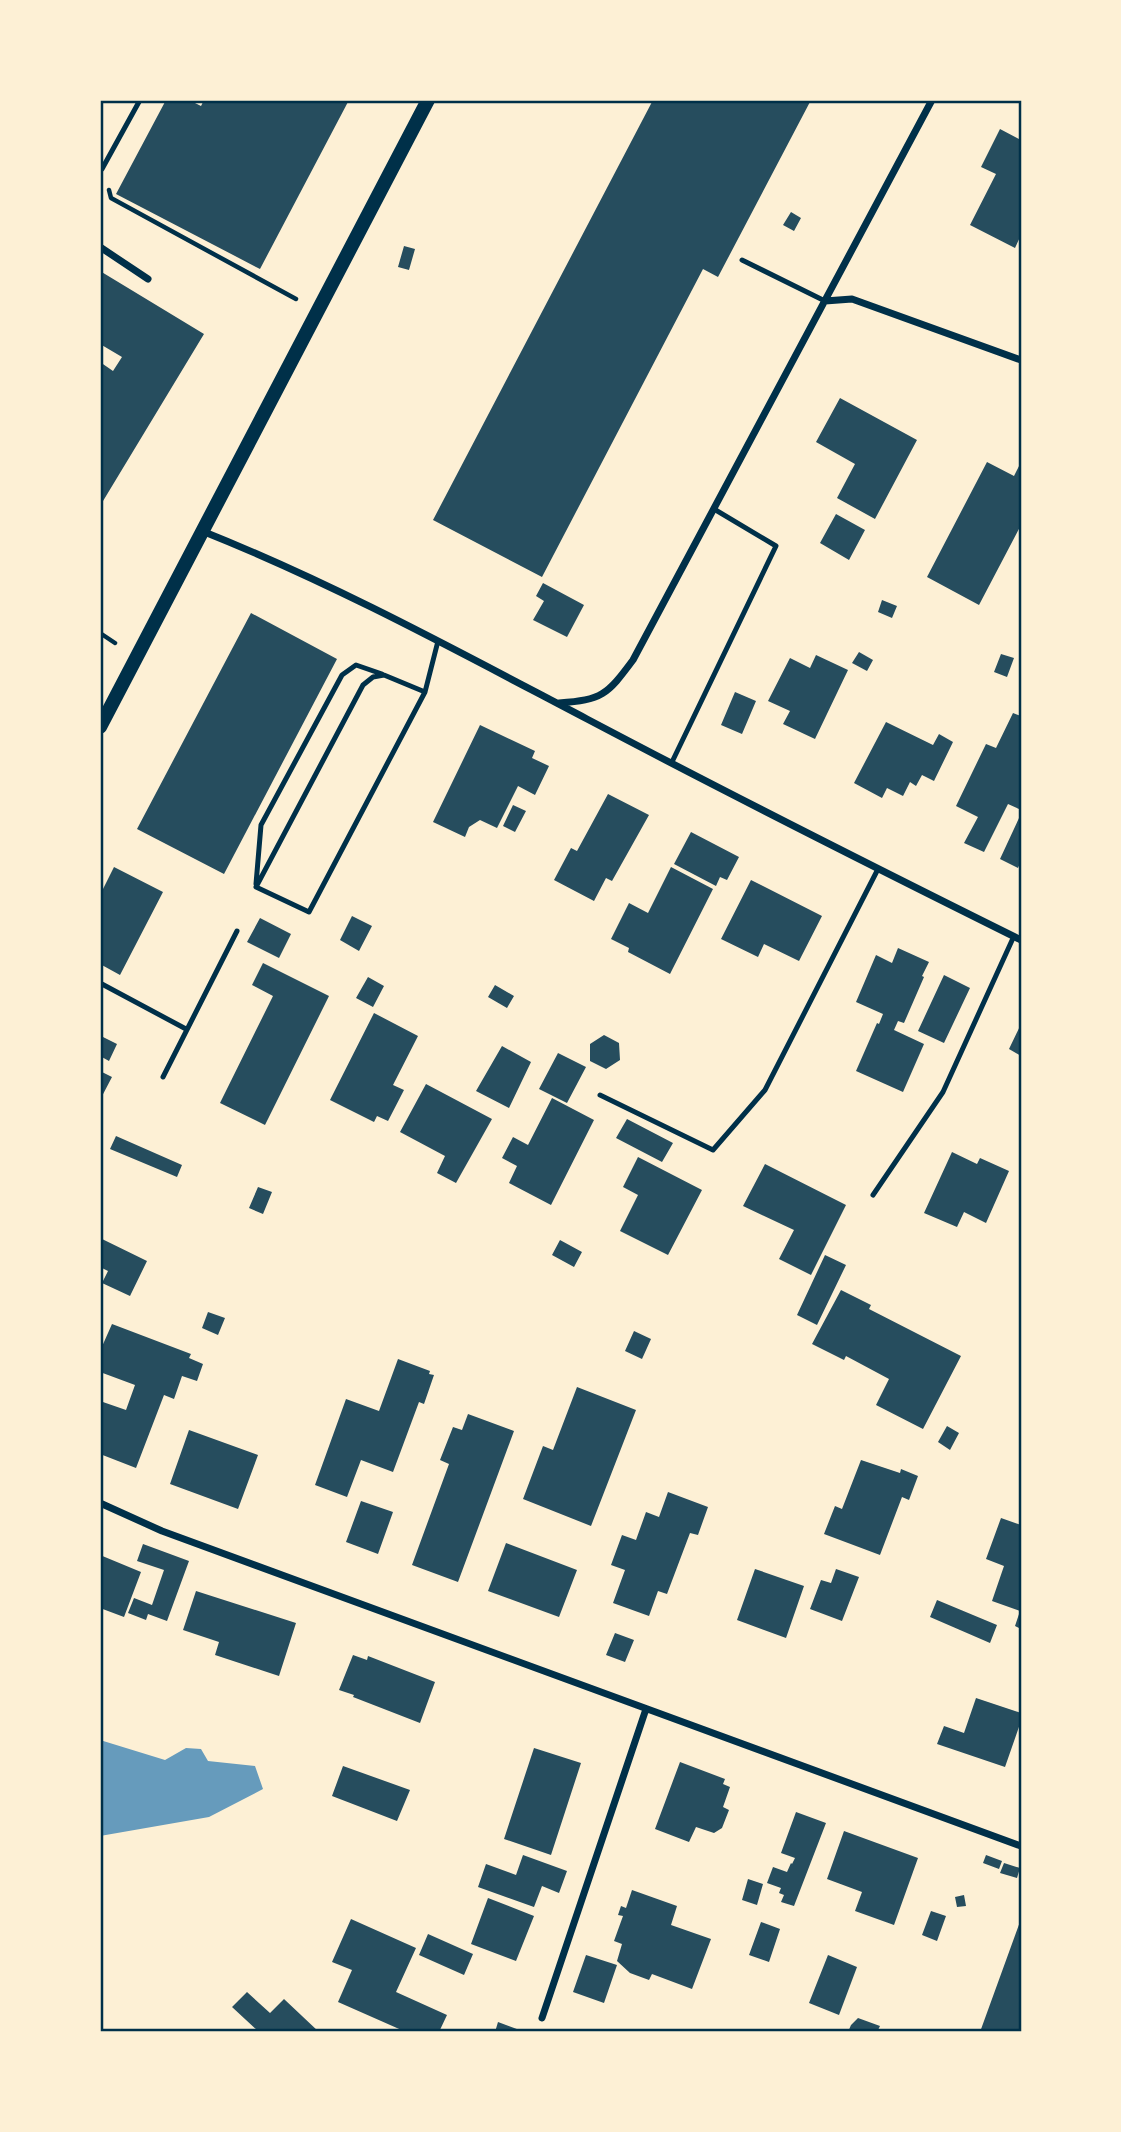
<svg xmlns="http://www.w3.org/2000/svg" width="1121" height="2132" font-family="Commissioner,sans-serif">
<style>
.water{fill:#669bbc}
.building{fill:#264d5e}
.lines{fill:none;stroke-linecap:round;stroke-linejoin:round}
.path{stroke:#003049;stroke-width:4.5}
.service{stroke:#003049;stroke-width:5}
.minor{stroke:#003049;stroke-width:7}
.secondary{stroke:#003049;stroke-width:14}
.neatline{fill:none;stroke:#003049;stroke-width:2.5}
</style>
<rect width="100%" height="100%" fill="#fdf0d5"/>
<path class="water" d="M 100,1740 L 165,1760 L 186,1748 L 201,1749 L 208,1761 L 255,1766 L 263,1789 L 209,1817 L 100,1836 Z"/>
<path class="building" d="M 166,100 L 189,100 L 201,106 L 204,100 L 349,100 L 260,269 L 116,194 Z
M 653,100 L 811,100 L 718,277 L 703,269 L 542,577 L 433,520 Z
M 1000,129 L 1021,140 L 1021,235 L 1015,248 L 970,225 L 996,174 L 981,167 Z
M 791,212 L 801,218 L 794,231 L 783,225 Z
M 404,246 L 415,249 L 409,270 L 398,267 Z
M 100,271 L 204,334 L 100,506 L 100,362 L 113,371 L 122,357 L 100,344 Z
M 840,398 L 917,440 L 875,519 L 837,498 L 855,464 L 816,442 Z
M 987,462 L 1014,476 L 1021,462 L 1021,525 L 979,605 L 927,577 Z
M 836,514 L 865,530 L 849,560 L 820,543 Z
M 543,583 L 584,605 L 567,637 L 533,620 L 544,601 L 536,596 Z
M 882,600 L 897,606 L 892,618 L 878,612 Z
M 251,613 L 337,659 L 224,874 L 137,829 Z
M 859,652 L 873,660 L 867,671 L 852,663 Z
M 1001,654 L 1014,658 L 1007,677 L 994,672 Z
M 816,655 L 848,670 L 815,739 L 783,724 L 790,711 L 768,701 L 790,658 L 810,668 Z
M 735,692 L 756,701 L 742,734 L 721,725 Z
M 1013,713 L 1021,716 L 1021,805 L 1019,809 L 1008,804 L 984,852 L 964,843 L 978,817 L 956,806 L 986,744 L 996,748 Z
M 886,722 L 933,745 L 939,734 L 953,742 L 934,781 L 922,775 L 916,786 L 910,782 L 903,796 L 887,788 L 882,798 L 854,783 Z
M 480,725 L 535,751 L 532,758 L 549,766 L 535,795 L 518,786 L 497,828 L 480,820 L 469,827 L 465,837 L 433,822 Z
M 608,794 L 649,815 L 612,881 L 606,878 L 594,901 L 554,880 L 571,848 L 577,851 Z
M 513,805 L 526,811 L 515,832 L 503,826 Z
M 1019,818 L 1021,819 L 1021,861 L 1018,868 L 1000,859 Z
M 691,832 L 739,857 L 727,880 L 720,877 L 716,886 L 674,864 Z
M 114,867 L 163,892 L 120,975 L 100,964 L 100,895 Z
M 671,867 L 713,889 L 670,974 L 628,952 L 629,948 L 611,939 L 629,903 L 648,913 Z
M 751,880 L 822,916 L 799,961 L 764,944 L 758,957 L 721,939 Z
M 352,916 L 372,926 L 359,951 L 340,940 Z
M 260,918 L 291,934 L 279,958 L 247,942 Z
M 898,948 L 929,962 L 922,976 L 924,977 L 904,1023 L 898,1021 L 894,1030 L 924,1044 L 903,1092 L 856,1071 L 877,1023 L 879,1024 L 883,1014 L 856,1002 L 876,955 L 892,963 Z
M 263,963 L 329,996 L 265,1125 L 220,1103 L 273,996 L 252,985 Z
M 944,975 L 970,988 L 944,1043 L 918,1031 Z
M 368,977 L 384,986 L 373,1007 L 356,998 Z
M 495,985 L 514,996 L 507,1008 L 488,997 Z
M 374,1013 L 418,1036 L 393,1085 L 404,1090 L 388,1121 L 377,1116 L 374,1122 L 330,1100 Z
M 1021,1024 L 1021,1056 L 1009,1049 Z
M 604,1035 L 619,1043 L 620,1060 L 606,1069 L 590,1061 L 590,1044 Z
M 103,1037 L 117,1044 L 109,1061 L 100,1056 L 100,1043 Z
M 502,1046 L 531,1062 L 509,1108 L 476,1091 Z
M 558,1053 L 586,1067 L 567,1103 L 539,1089 Z
M 100,1071 L 112,1077 L 100,1100 Z
M 426,1084 L 492,1119 L 456,1183 L 437,1173 L 445,1156 L 400,1132 Z
M 552,1098 L 594,1120 L 551,1205 L 509,1183 L 517,1166 L 502,1158 L 513,1137 L 528,1145 Z
M 627,1119 L 673,1143 L 662,1162 L 616,1138 Z
M 116,1136 L 182,1165 L 177,1177 L 110,1149 Z
M 952,1152 L 977,1164 L 980,1158 L 1009,1171 L 986,1223 L 964,1212 L 957,1227 L 924,1213 Z
M 638,1157 L 702,1190 L 668,1255 L 620,1231 L 638,1195 L 623,1187 Z
M 765,1164 L 846,1205 L 811,1275 L 779,1259 L 794,1230 L 743,1206 Z
M 258,1187 L 272,1192 L 263,1214 L 249,1208 Z
M 100,1238 L 147,1261 L 130,1296 L 102,1283 L 108,1271 L 100,1267 Z
M 560,1240 L 582,1252 L 574,1267 L 552,1255 Z
M 825,1255 L 846,1265 L 817,1325 L 797,1315 Z
M 841,1290 L 871,1305 L 869,1309 L 961,1356 L 923,1429 L 876,1405 L 889,1379 L 846,1356 L 844,1360 L 812,1344 Z
M 208,1312 L 225,1318 L 218,1335 L 202,1328 Z
M 112,1324 L 191,1354 L 189,1358 L 203,1364 L 197,1381 L 182,1376 L 174,1399 L 164,1395 L 136,1468 L 100,1454 L 100,1401 L 126,1410 L 135,1385 L 100,1372 L 100,1351 Z
M 634,1331 L 651,1339 L 642,1359 L 625,1351 Z
M 398,1359 L 430,1371 L 429,1374 L 434,1375 L 424,1404 L 419,1402 L 393,1472 L 361,1460 L 347,1497 L 315,1485 L 346,1399 L 379,1411 Z
M 577,1387 L 636,1410 L 591,1526 L 523,1499 L 543,1446 L 553,1450 Z
M 468,1414 L 514,1431 L 458,1582 L 412,1565 L 449,1464 L 440,1460 L 453,1427 L 462,1430 Z
M 947,1426 L 959,1433 L 950,1450 L 938,1442 Z
M 189,1430 L 258,1455 L 238,1509 L 170,1484 Z
M 861,1460 L 900,1473 L 901,1469 L 918,1476 L 909,1500 L 902,1497 L 880,1555 L 824,1534 L 835,1506 L 842,1509 Z
M 668,1492 L 708,1507 L 698,1535 L 690,1533 L 667,1594 L 658,1591 L 649,1616 L 613,1603 L 625,1570 L 611,1565 L 622,1535 L 636,1540 L 646,1512 L 659,1517 Z
M 361,1501 L 393,1512 L 378,1554 L 346,1542 Z
M 1001,1518 L 1021,1525 L 1021,1629 L 1015,1626 L 1020,1611 L 992,1601 L 1004,1566 L 986,1559 Z
M 506,1543 L 577,1570 L 559,1617 L 488,1591 Z
M 143,1544 L 189,1561 L 167,1621 L 148,1614 L 146,1620 L 128,1613 L 134,1598 L 152,1605 L 164,1570 L 137,1561 Z
M 100,1555 L 141,1572 L 124,1617 L 100,1608 Z
M 755,1569 L 804,1586 L 786,1638 L 737,1620 Z
M 836,1569 L 859,1577 L 842,1621 L 810,1609 L 821,1580 L 831,1583 Z
M 196,1591 L 296,1623 L 279,1676 L 215,1655 L 219,1642 L 183,1630 Z
M 937,1600 L 997,1625 L 990,1643 L 930,1617 Z
M 615,1633 L 634,1640 L 625,1662 L 606,1655 Z
M 353,1655 L 367,1660 L 368,1656 L 435,1682 L 420,1723 L 353,1697 L 354,1695 L 339,1690 Z
M 976,1698 L 1021,1713 L 1021,1721 L 1005,1767 L 937,1744 L 944,1726 L 964,1733 Z
M 534,1748 L 581,1763 L 551,1855 L 504,1839 Z
M 680,1762 L 725,1779 L 723,1784 L 730,1787 L 723,1807 L 729,1810 L 722,1828 L 714,1833 L 696,1827 L 689,1842 L 655,1829 Z
M 343,1766 L 410,1790 L 397,1821 L 332,1796 Z
M 796,1812 L 826,1823 L 794,1906 L 781,1902 L 784,1895 L 779,1893 L 781,1888 L 767,1883 L 773,1867 L 787,1872 L 791,1863 L 792,1864 L 795,1858 L 781,1853 Z
M 844,1831 L 918,1858 L 894,1925 L 855,1911 L 862,1892 L 827,1879 Z
M 523,1855 L 567,1871 L 559,1893 L 542,1886 L 534,1907 L 478,1887 L 486,1864 L 516,1875 Z
M 986,1855 L 1002,1861 L 999,1869 L 983,1863 Z
M 1004,1863 L 1020,1868 L 1017,1878 L 1000,1873 Z
M 748,1879 L 763,1884 L 757,1905 L 742,1900 Z
M 632,1890 L 677,1906 L 671,1925 L 711,1939 L 692,1989 L 652,1974 L 649,1980 L 630,1973 L 617,1961 L 622,1944 L 614,1941 L 623,1916 L 618,1915 L 621,1906 L 626,1908 Z
M 964,1895 L 966,1906 L 957,1907 L 955,1897 Z
M 488,1898 L 534,1916 L 516,1961 L 471,1944 Z
M 931,1911 L 946,1916 L 937,1941 L 922,1935 Z
M 351,1919 L 416,1948 L 396,1992 L 447,2015 L 439,2032 L 406,2032 L 338,2002 L 352,1970 L 332,1962 Z
M 1021,1919 L 1021,2032 L 980,2032 Z
M 761,1922 L 780,1929 L 769,1962 L 749,1955 Z
M 428,1934 L 473,1954 L 464,1975 L 419,1955 Z
M 586,1955 L 617,1965 L 604,2003 L 573,1992 Z
M 828,1955 L 857,1967 L 839,2015 L 809,2003 Z
M 247,1992 L 270,2013 L 284,1999 L 319,2032 L 259,2032 L 232,2007 Z
M 858,2018 L 880,2026 L 877,2032 L 848,2032 L 851,2025 Z
M 498,2022 L 525,2032 L 495,2032 Z"/>
<g class="lines">
<path class="path" d="M 109,190 L 111,198 L 296,299
M 100,633 L 115,643"/>
<path class="service" d="M 100,168 L 102,169 L 140,100
M 742,260 L 825,301
M 425,692 L 384,675 L 373,677 L 363,685 L 256,887 L 309,912 L 425,692 L 438,641
M 672,762 L 776,546 L 714,509
M 256,884 L 261,825 L 342,675 L 356,665 L 382,674
M 100,983 L 186,1029
M 163,1077 L 237,931
M 600,1095 L 713,1150 L 765,1090 L 878,869
M 873,1195 L 943,1092 L 1014,936"/>
<path class="minor" d="M 100,247 L 148,279
M 825,301 L 852,299 L 1021,360
M 202,531 C 335,584 461,653 587,719 C 731,795 876,868 1021,940
M 559,703 C 602,700 607,695 633,660 L 932,100
M 100,1503 L 162,1531 L 1021,1846
M 542,2018 L 646,1709"/>
<path class="secondary" d="M 100,727 L 428,100"/>
</g>
<rect width="1121" height="2132" fill="none" stroke="#fdf0d5" stroke-width="203"/>
<rect x="102" y="102" width="918" height="1928" class="neatline"/>
</svg>
